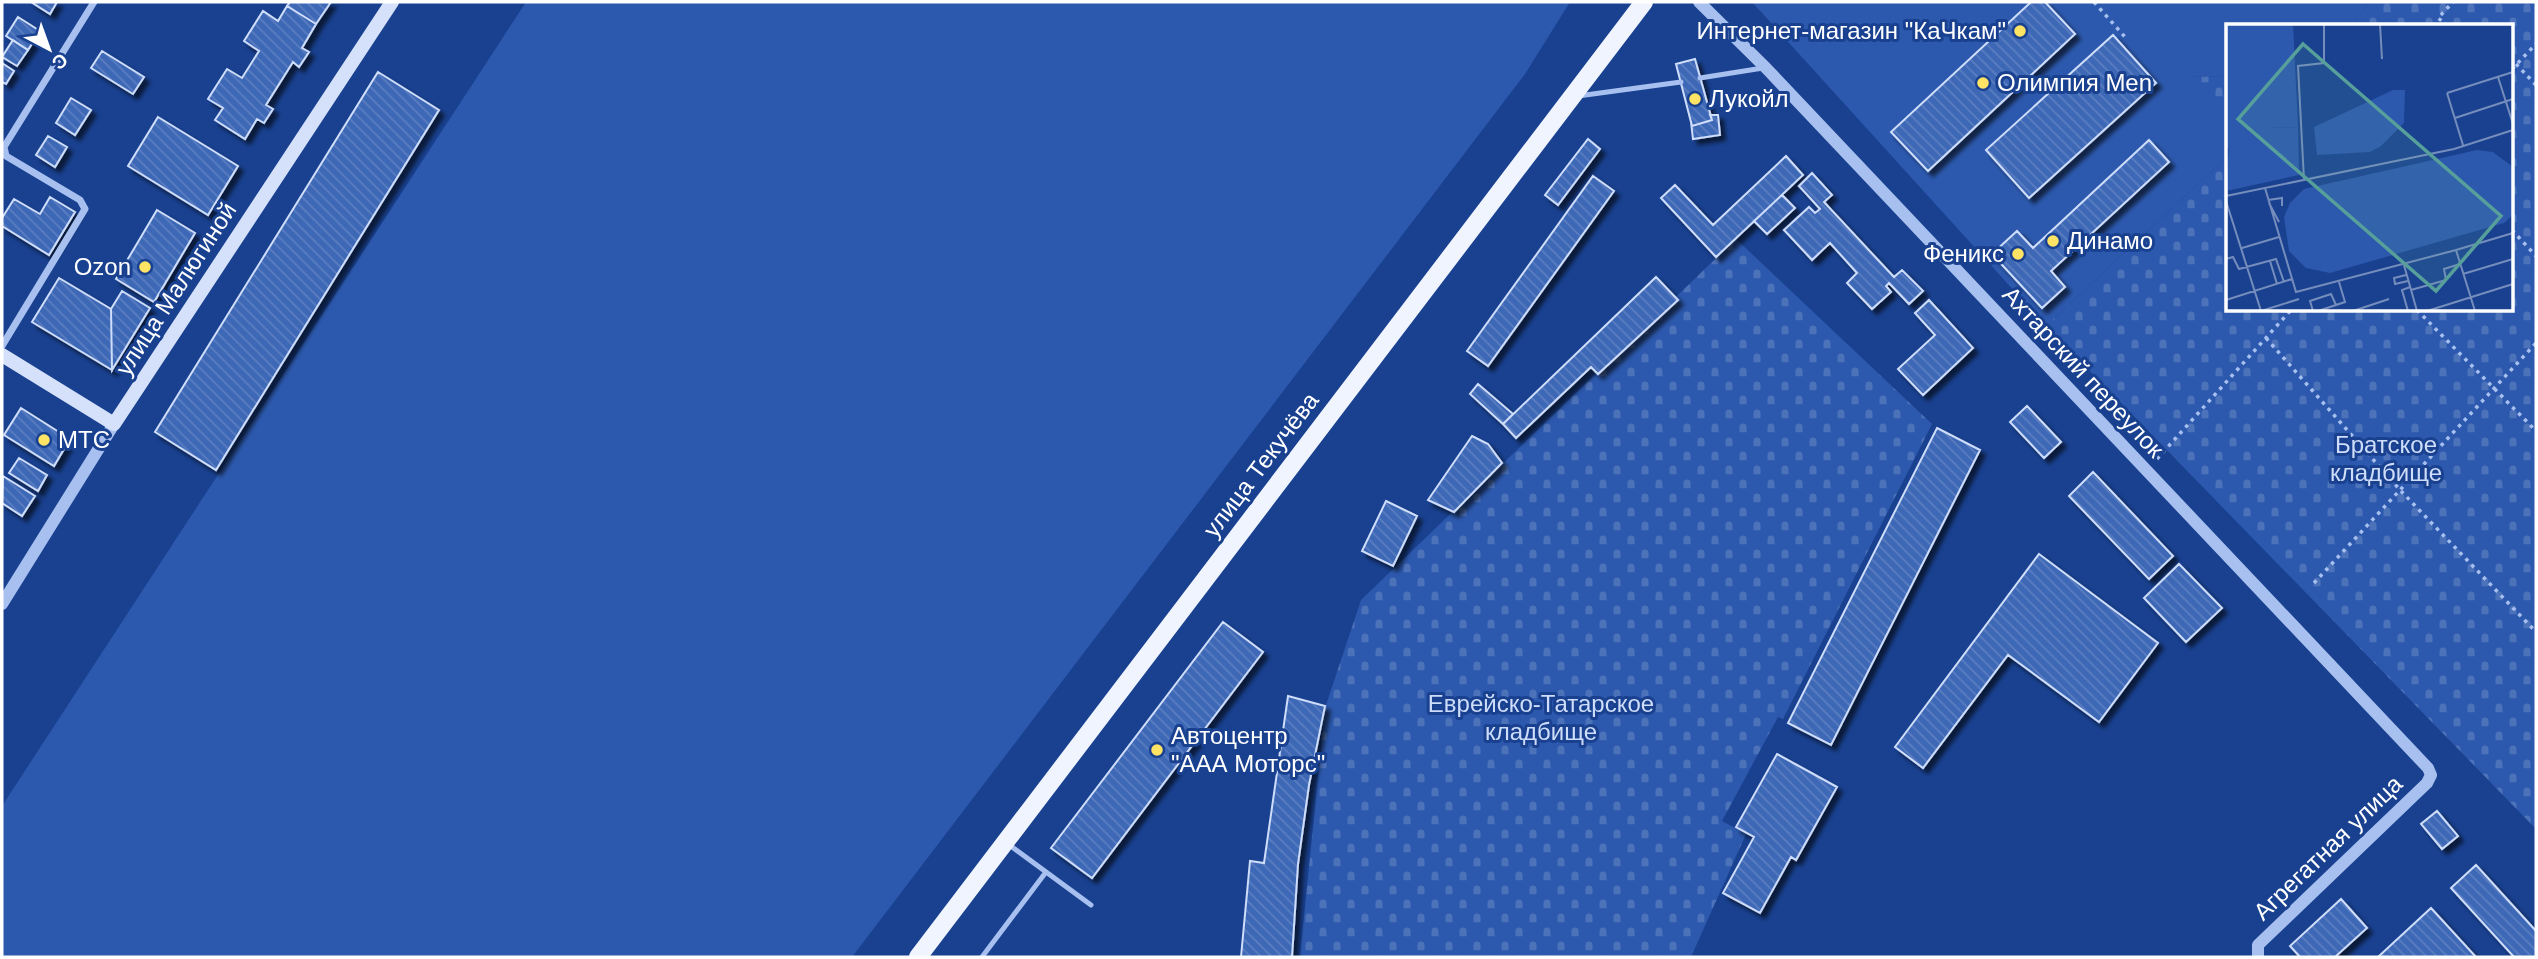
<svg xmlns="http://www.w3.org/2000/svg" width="2538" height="959" font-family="Helvetica,sans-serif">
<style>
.grass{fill:#2c59ae}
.cemetery{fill:url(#cemetery-stones)}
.building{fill:url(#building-back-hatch);stroke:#ceddfa;stroke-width:2;filter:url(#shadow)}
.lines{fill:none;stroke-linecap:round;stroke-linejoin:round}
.path{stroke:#a7c0ef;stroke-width:3.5;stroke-dasharray:3.5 5;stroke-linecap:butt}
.service{stroke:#a7c0ef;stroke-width:5}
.minor{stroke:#a7c0ef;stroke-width:7}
.tertiary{stroke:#a7c0ef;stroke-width:12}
.secondary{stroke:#d5e1fa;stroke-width:14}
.primary{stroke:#eff4ff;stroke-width:18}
.poi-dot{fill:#ffe365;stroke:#194190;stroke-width:2.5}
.labels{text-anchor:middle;stroke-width:6;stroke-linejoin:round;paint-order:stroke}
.poi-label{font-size:24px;fill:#fff;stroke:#194190;text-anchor:start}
.street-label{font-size:24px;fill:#fff;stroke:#194190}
.park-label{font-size:24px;fill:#ceddfa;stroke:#194190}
.inset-road{fill:none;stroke:#758dbc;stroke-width:2}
.view{fill:#579f9a;fill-opacity:0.15;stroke:#579f9a;stroke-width:3.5}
.inset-edge{fill:none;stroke:#fff;stroke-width:3.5}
</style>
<defs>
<pattern id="cemetery-stones" width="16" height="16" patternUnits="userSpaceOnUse" patternTransform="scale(1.75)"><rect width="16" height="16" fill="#2c59ae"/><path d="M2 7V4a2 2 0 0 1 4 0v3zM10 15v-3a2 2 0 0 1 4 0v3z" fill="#4c72ba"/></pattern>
<pattern id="building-back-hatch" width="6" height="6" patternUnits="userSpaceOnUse" patternTransform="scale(1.75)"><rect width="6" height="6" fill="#3e67b6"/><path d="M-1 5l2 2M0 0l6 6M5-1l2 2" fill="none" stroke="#5b7ec1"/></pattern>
<filter id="shadow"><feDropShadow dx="5" dy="5" stdDeviation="2" flood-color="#0009"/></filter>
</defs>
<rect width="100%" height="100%" fill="#194190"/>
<path class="grass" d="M 526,2 L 1570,2 L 1525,74 L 852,957 L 2,957 L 2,806 Z
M 1752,2 L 2369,2 L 2352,26 L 2228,26 L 2228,76 L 2187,77 L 2228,124 L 2228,156 L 2046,326 Z"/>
<path class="cemetery" d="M 2369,2 L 2536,2 L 2536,829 L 2046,326 L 2228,156 L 2228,310 L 2512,310 L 2512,26 L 2352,26 Z
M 2228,76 L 2228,124 L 2186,77 Z
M 1736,239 L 1932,424 L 1783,719 L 1778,717 L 1722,821 L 1746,834 L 1691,957 L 1300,957 L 1325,708 L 1361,600 Z"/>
<path class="building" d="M 31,2 L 57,2 L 50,14 Z
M 290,2 L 331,2 L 316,24 L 287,6 Z
M 2031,2 L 2045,2 L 2075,34 L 1928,171 L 1891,132 Z
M 287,6 L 316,24 L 302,48 L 309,52 L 299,67 L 293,62 L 266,105 L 273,109 L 264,123 L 257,119 L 245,139 L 215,120 L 223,108 L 208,99 L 227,69 L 242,78 L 259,51 L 244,41 L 263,11 L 278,21 Z
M 18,17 L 40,31 L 28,50 L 6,36 Z
M 2113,35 L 2156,83 L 2029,198 L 1986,150 Z
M 13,40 L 28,50 L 17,66 L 2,57 Z
M 102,51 L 144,77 L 133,94 L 91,68 Z
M 1695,59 L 1712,120 L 1692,126 L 1676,64 Z
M 2,63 L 14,71 L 6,84 L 2,82 Z
M 378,72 L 439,110 L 216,470 L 155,432 Z
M 71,98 L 91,110 L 75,135 L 56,123 Z
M 1710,115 L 1718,115 L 1720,135 L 1693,139 L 1691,122 L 1692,126 L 1712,120 Z
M 158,117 L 238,166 L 208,215 L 128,166 Z
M 48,136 L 67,147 L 55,167 L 36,155 Z
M 1588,139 L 1600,149 L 1558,205 L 1545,195 Z
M 2149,140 L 2169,162 L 2051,271 L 2065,287 L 2042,308 L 1992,254 L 2017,231 L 2033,248 Z
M 1786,156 L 1803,175 L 1716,257 L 1661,198 L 1675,185 L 1713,225 Z
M 1812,173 L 1832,195 L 1824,202 L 1894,277 L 1902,270 L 1923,291 L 1909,304 L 1889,283 L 1886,286 L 1891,292 L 1872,309 L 1847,283 L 1857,273 L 1830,243 L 1812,260 L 1784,230 L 1809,207 L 1815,213 L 1820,209 L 1799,186 Z
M 1593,176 L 1614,191 L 1488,366 L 1467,351 Z
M 1782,195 L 1795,208 L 1767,234 L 1754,221 Z
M 50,197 L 75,212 L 49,255 L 2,226 L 2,218 L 14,199 L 40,214 Z
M 157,210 L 195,233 L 154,302 L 116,279 Z
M 1656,277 L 1678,300 L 1598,374 L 1591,367 L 1516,438 L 1503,424 Z
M 59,278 L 111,309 L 112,370 L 32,322 Z
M 122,291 L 150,308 L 112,370 L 111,309 Z
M 1929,300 L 1973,348 L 1923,395 L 1898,369 L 1935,335 L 1915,313 Z
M 1478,384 L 1513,414 L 1503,424 L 1470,394 Z
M 2027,406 L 2061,442 L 2044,458 L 2010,422 Z
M 21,408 L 70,439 L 54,466 L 4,435 Z
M 1937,428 L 1980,450 L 1831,745 L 1788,723 Z
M 1472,436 L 1488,444 L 1502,463 L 1454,512 L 1428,500 Z
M 19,458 L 47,475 L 38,491 L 9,473 Z
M 2093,472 L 2173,556 L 2149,579 L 2069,496 Z
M 3,476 L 35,496 L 22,516 L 2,503 Z
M 1386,501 L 1417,516 L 1393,566 L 1362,551 Z
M 2039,554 L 2158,643 L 2099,722 L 2008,655 L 1923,768 L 1895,747 Z
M 2179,564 L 2222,608 L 2186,642 L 2144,598 Z
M 1223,622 L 1263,652 L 1092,878 L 1051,848 Z
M 1288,696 L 1325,706 L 1309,785 L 1298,864 L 1292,957 L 1241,957 L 1250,861 L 1264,863 Z
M 1777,754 L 1837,787 L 1796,860 L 1791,857 L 1760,913 L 1723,893 L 1754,837 L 1736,827 Z
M 2437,811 L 2458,836 L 2442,849 L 2421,824 Z
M 2476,865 L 2536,931 L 2536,957 L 2514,957 L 2451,888 Z
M 2341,899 L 2367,928 L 2335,957 L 2300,957 L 2290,946 Z
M 2431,908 L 2476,957 L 2378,957 Z"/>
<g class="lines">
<path class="path" d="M 2094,2 L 2125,37
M 2448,26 L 2438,18 L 2453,2
M 2516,64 L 2536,85
M 2512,69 L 2536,44
M 2512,230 L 2536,256
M 2417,310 L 2536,431
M 2266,338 L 2400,490 L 2536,632
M 2157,459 L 2291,310
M 2314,583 L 2536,343"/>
<path class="service" d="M 1700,78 L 1763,68
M 1578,96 L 1681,82
M 1008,844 L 1091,905
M 982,957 L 1046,872"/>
<path class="minor" d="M 2,346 L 85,209 L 80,200 L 6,156 L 4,147 L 94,2"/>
<path class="tertiary" d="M 1699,2 L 1766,68 L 2428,768 L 2431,775 L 2427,783 L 2258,945 L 2258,957
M 2,604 L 114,424"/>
<path class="secondary" d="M 2,355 L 114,424 L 392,2"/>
<path class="primary" d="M 918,957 L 1644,2"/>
</g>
<g class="poi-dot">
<circle cx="2020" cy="31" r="7"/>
<circle cx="1983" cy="83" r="7"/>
<circle cx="1695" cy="99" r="7"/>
<circle cx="2053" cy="241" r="7"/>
<circle cx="2018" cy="254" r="7"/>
<circle cx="145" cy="267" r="7"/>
<circle cx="44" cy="440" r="7"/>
<circle cx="1157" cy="750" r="7"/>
</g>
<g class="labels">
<g class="poi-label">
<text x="2006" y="39" text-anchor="end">Интернет-магазин "КаЧкам"</text>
<text x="1997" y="91">Олимпия Men</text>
<text x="1709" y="107">Лукойл</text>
<text x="2067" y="249">Динамо</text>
<text x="2004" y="262" text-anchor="end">Феникс</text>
<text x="131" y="275" text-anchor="end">Ozon</text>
<text x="58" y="448">МТС</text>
<text x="1171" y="744">Автоцентр<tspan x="1171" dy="28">"ААА Моторс"</tspan></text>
</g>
<g class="street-label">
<text transform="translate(176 289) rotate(-57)" y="8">улица Малюгиной</text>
<text transform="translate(2083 372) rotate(47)" y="8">Ахтарский переулок</text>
<text transform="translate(1261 465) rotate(-53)" y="8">улица Текучёва</text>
<text transform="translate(2328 848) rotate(-44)" y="8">Агрегатная улица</text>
</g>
<g class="park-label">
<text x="2386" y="453">Братское<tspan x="2386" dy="28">кладбище</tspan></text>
<text x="1541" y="712">Еврейско-Татарское<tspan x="1541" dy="28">кладбище</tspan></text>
</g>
</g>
<g transform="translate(2226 24)">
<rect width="287" height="287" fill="#194190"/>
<path d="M 72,103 L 73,151 L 0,167 L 3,121 L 26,106 L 44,112 L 44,104 ZM 251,126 L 267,128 L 287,143 L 287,191 L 278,199 L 104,249 L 80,244 L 63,227 L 58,193 L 64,179 L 78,165 Z" fill="#2c59ae"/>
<path d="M 0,0 L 67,0 L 72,103 L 45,104 L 44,113 L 26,106 L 0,126 ZM 167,66 L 179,66 L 178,99 L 155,122 L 144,128 L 91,131 L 88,103 Z" fill="#2c59ae"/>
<path class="inset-road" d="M 154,0 L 156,35M 272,53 L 287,100M 221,69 L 287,48M 221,69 L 237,121M 229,94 L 287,75M 78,156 L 72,42 L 98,39 L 98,0M 39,164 L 70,268 L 230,226 L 249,287M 0,172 L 228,125 L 287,106M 42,176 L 56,174 L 56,182M 0,177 L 35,287M 43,179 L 53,198M 16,224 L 53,213M 230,226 L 287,209M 0,235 L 7,233 L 13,245 L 50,235 L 58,258M 44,237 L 51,260M 178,241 L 191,287M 237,250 L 287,235M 180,251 L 168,254 L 169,260 L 182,257M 185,266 L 220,256 L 218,245 L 234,240M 0,276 L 66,255M 35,287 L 73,275M 87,287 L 84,277 L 105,270 L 110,281M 92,287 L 119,278 L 113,258M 127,287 L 163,275M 182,287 L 176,266 L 184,263M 201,287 L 287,260"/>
<path class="view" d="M 77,20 L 275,192 L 210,267 L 12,95 Z"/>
<rect width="287" height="287" class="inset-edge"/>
</g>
<rect width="2538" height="959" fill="none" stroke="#ffffff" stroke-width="7"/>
<g transform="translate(49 49) rotate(139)" stroke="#194190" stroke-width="5" paint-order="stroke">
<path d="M0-5L12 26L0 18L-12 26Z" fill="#ffffff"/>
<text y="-10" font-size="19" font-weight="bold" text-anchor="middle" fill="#ffffff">С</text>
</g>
</svg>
